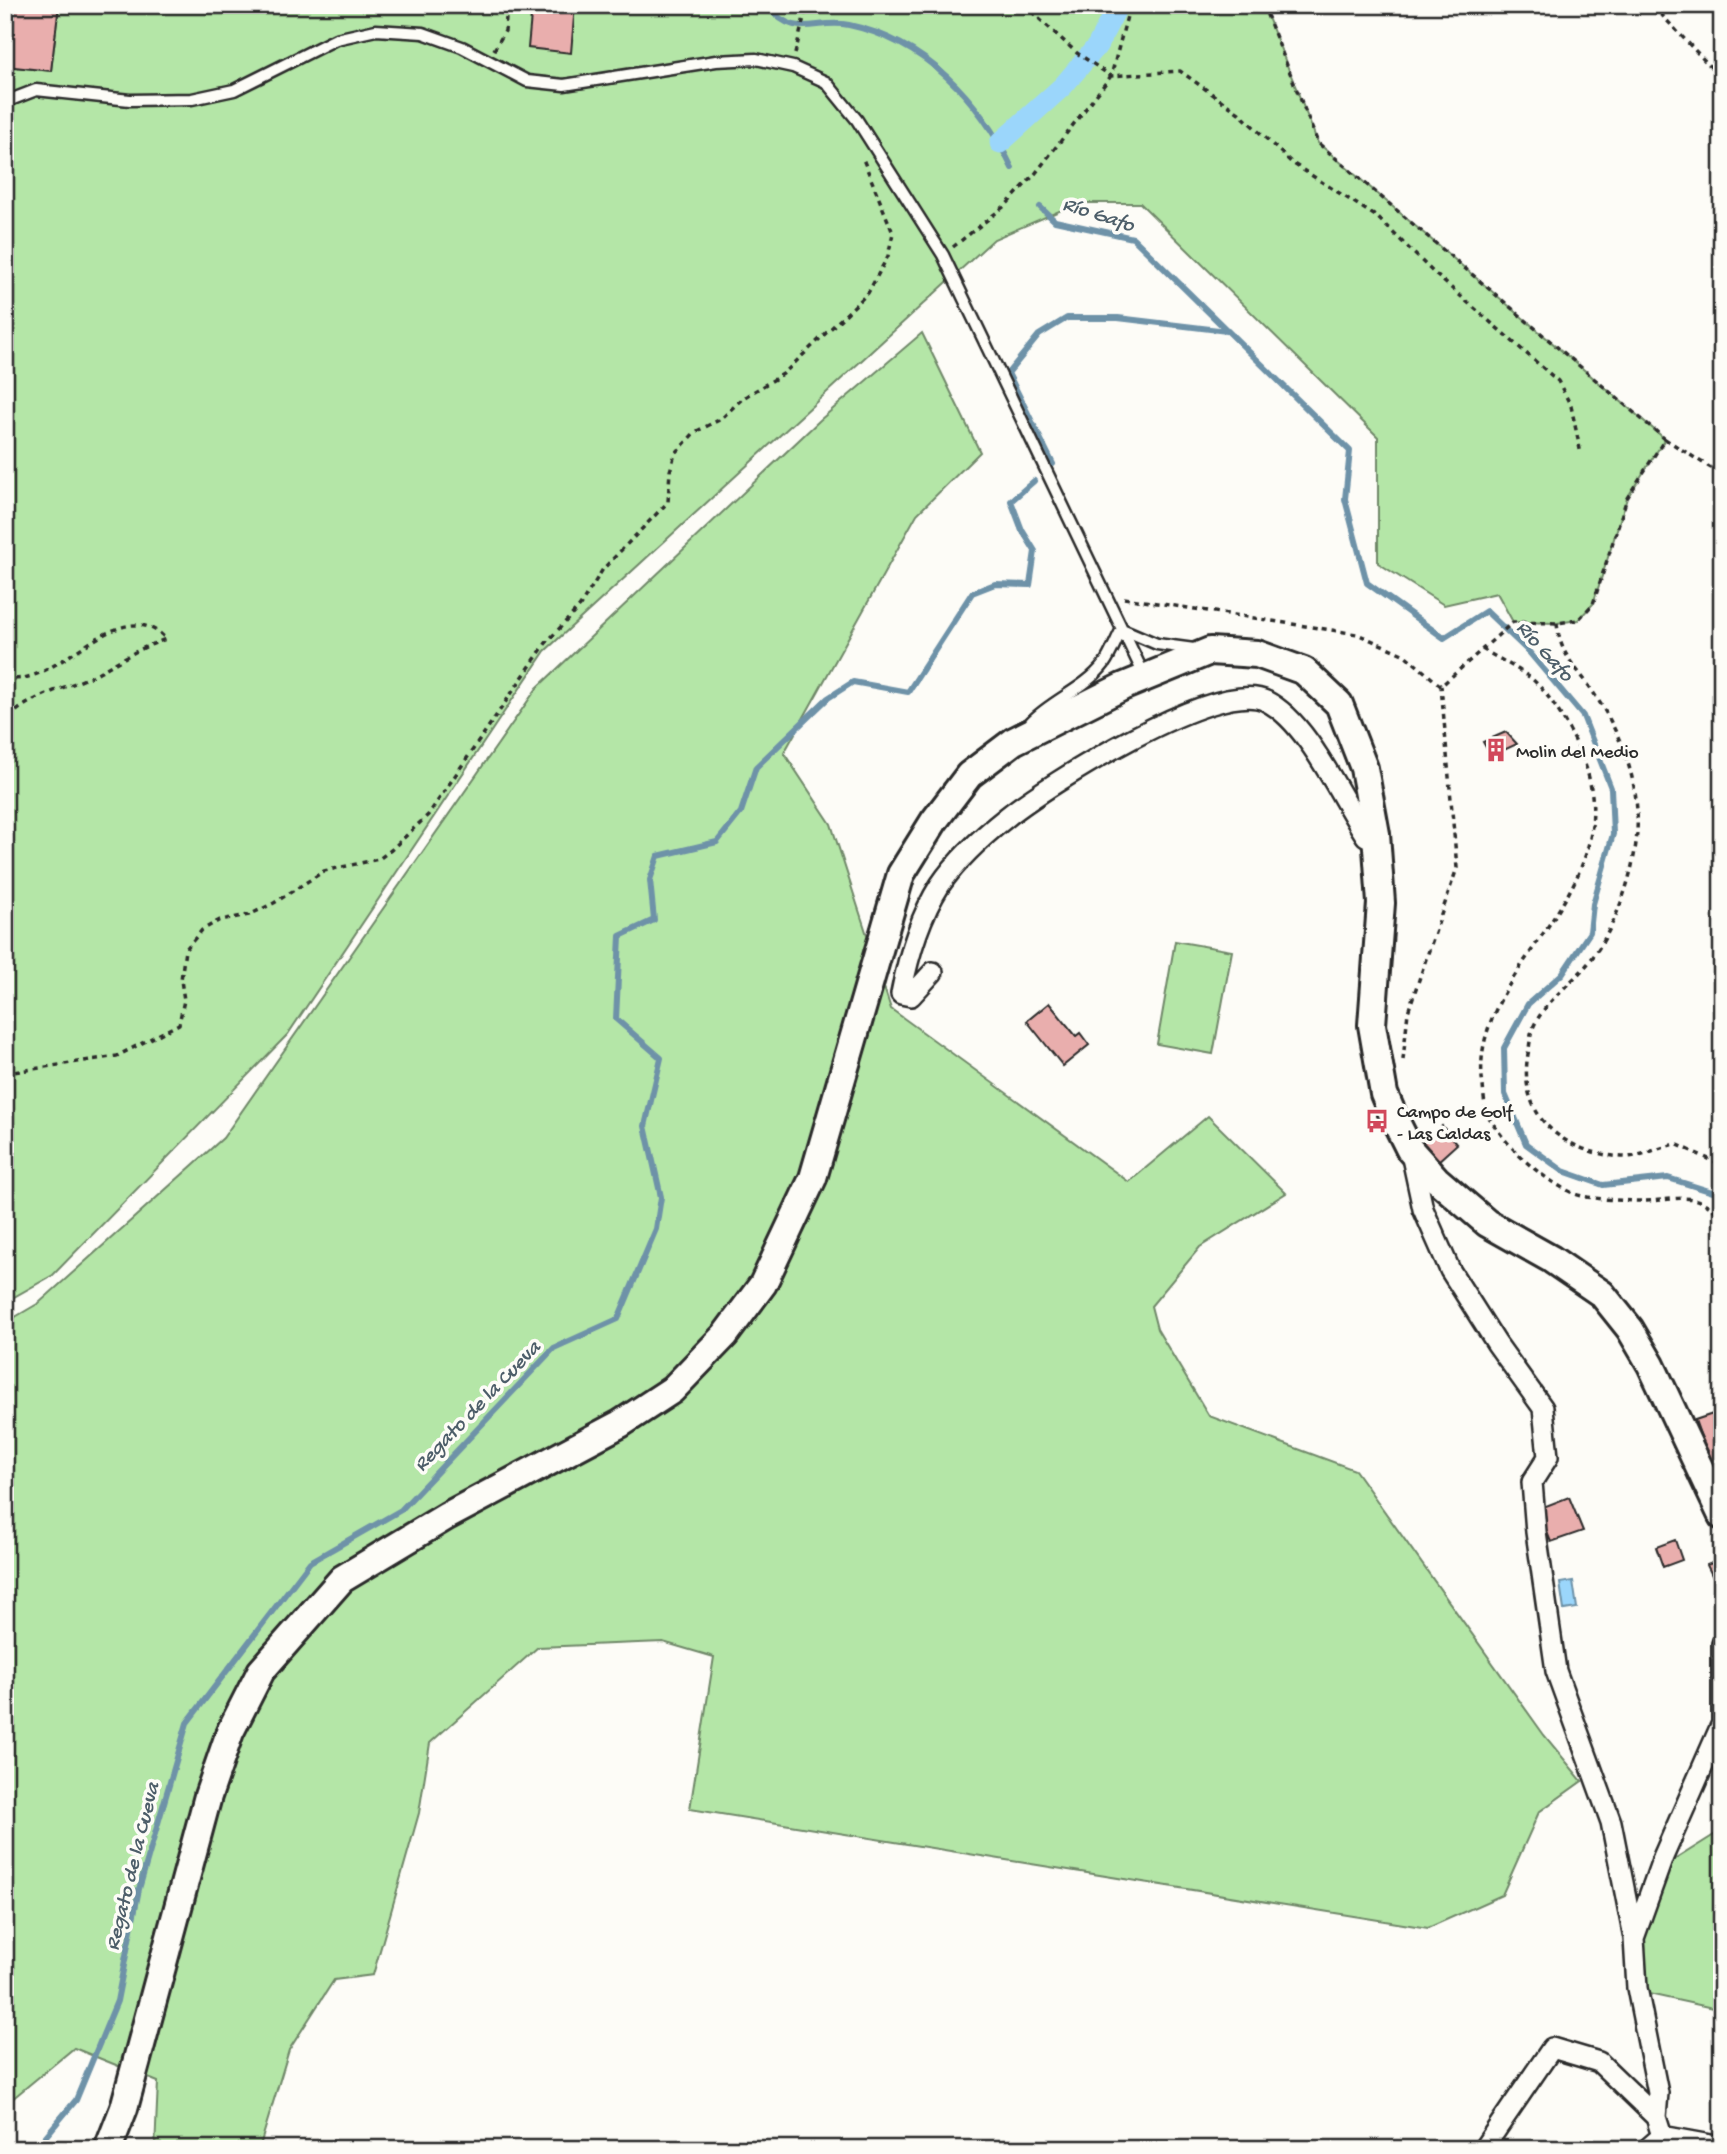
<svg xmlns="http://www.w3.org/2000/svg" width="1727" height="2154" font-family="'Gochi Hand',sans-serif">
<style>
.green{fill:#b4e6a7;stroke:#708869;stroke-width:2}
.water{fill:#9bd6fb;stroke:#6e92a8;stroke-width:2}
.lines{fill:none;stroke-linecap:round;stroke-linejoin:round}
.stream{stroke:#6e92a8;stroke-width:6}
.canal{stroke:#9bd6fb;stroke-width:21}
.building{fill:#e9aead;stroke:#2b2b2b;stroke-width:2}
.lane-casing{stroke:#2b2b2b;stroke-width:15}
.street-casing{stroke:#2b2b2b;stroke-width:24}
.secondary-casing{stroke:#2b2b2b;stroke-width:32}
.path{stroke:#2b2b2b;stroke-width:3.5;stroke-dasharray:5 5;stroke-linecap:butt}
.lane{stroke:#fdfcf7;stroke-width:10}
.street{stroke:#fdfcf7;stroke-width:19}
.secondary{stroke:#fdfcf7;stroke-width:26}
.labels{text-anchor:middle;stroke-width:7;stroke-linejoin:round;paint-order:stroke}
.poi-label{font-size:19px;fill:#2b2b2b;stroke:#fdfcf7;text-anchor:start}
.water-label{font-size:21px;font-style:italic;fill:#4d5e69;stroke:#fdfcf7}
</style>
<rect width="100%" height="100%" fill="#fdfcf7"/>
<filter id="ink" filterUnits="userSpaceOnUse"><feTurbulence type="fractalNoise" baseFrequency=".0143" numOctaves="2"/><feDisplacementMap in="SourceGraphic" scale="14" xChannelSelector="R" yChannelSelector="G"/><feConvolveMatrix kernelMatrix="1 2 1 2 8 2 1 2 1" color-interpolation-filters="sRGB"/></filter>
<g filter="url(#ink)">
<path class="green" d="M 59,5 L 1263,5 L 1318,143 L 1665,439 L 1627,498 L 1593,604 L 1578,620 L 1557,623 L 1513,622 L 1497,593 L 1444,605 L 1378,563 L 1378,437 L 1140,203 L 1078,203 L 994,239 L 545,651 L 288,1034 L 53,1275 L 5,1302 L 5,66 L 51,71 Z
M 922,333 L 980,452 L 917,514 L 784,753 L 831,824 L 891,1009 L 1129,1182 L 1208,1116 L 1286,1193 L 1200,1247 L 1151,1306 L 1157,1329 L 1209,1416 L 1355,1470 L 1544,1735 L 1582,1781 L 1539,1812 L 1502,1895 L 1428,1928 L 690,1809 L 714,1657 L 663,1642 L 538,1647 L 430,1743 L 419,1813 L 373,1975 L 334,1980 L 289,2050 L 259,2149 L 155,2149 L 158,2082 L 74,2048 L 5,2105 L 5,1323 L 39,1303 L 223,1138 L 537,688 L 820,420 Z
M 1175,941 L 1232,951 L 1213,1054 L 1157,1044 Z
M 1722,1830 L 1722,2010 L 1644,1993 L 1643,1934 L 1668,1864 Z"/>
<path class="water" d="M 1573,1581 L 1577,1608 L 1564,1610 L 1560,1583 Z"/>
<g class="lines">
<path class="stream" d="M 766,5 C 798,42 814,18 849,25 C 925,41 980,100 1012,168
M 1040,207 L 1055,221 L 1133,238 L 1350,451 L 1345,499 L 1367,583 L 1444,638 L 1486,611 L 1529,652 L 1583,716 L 1611,788 L 1613,834 L 1593,904 L 1590,932 L 1562,974 L 1528,1004 L 1504,1048 L 1505,1094 L 1526,1144 L 1563,1171 L 1603,1185 L 1668,1178 L 1722,1195
M 1053,464 L 1008,373 L 1039,335 L 1067,318 L 1118,318 L 1227,331
M 35,2149 L 76,2100 L 117,2001 L 139,1889 L 187,1723 L 310,1562 L 401,1510 L 554,1348 L 618,1319 L 656,1229 L 661,1197 L 645,1126 L 661,1058 L 616,1019 L 620,936 L 654,920 L 650,880 L 658,856 L 717,842 L 741,812 L 756,767 L 828,698 L 853,682 L 908,692 L 972,593 L 995,584 L 1030,585 L 1035,551 L 1022,530 L 1011,501 L 1034,481"/>
<path class="canal" d="M 1000,143 L 1063,86 L 1097,46 L 1118,5"/>
</g>
<path class="building" d="M 5,5 L 59,5 L 51,71 L 5,66 Z
M 532,5 L 575,5 L 571,53 L 528,48 Z
M 1506,732 L 1517,744 L 1491,756 L 1483,742 Z
M 1049,1003 L 1076,1036 L 1080,1033 L 1089,1045 L 1063,1066 L 1027,1021 Z
M 1442,1126 L 1457,1144 L 1437,1162 L 1420,1144 Z
M 1722,1411 L 1722,1465 L 1712,1468 L 1695,1420 Z
M 1569,1497 L 1583,1531 L 1551,1542 L 1538,1509 Z
M 1675,1540 L 1682,1560 L 1663,1567 L 1656,1547 Z
M 1722,1559 L 1722,1593 L 1721,1594 L 1707,1565 Z"/>
<g class="lines">
<g class="lane-casing">
<path id="lane" d="M 5,102 L 36,90 L 130,100 L 192,99 L 234,90 L 336,39 L 376,30 L 423,33 L 462,47 L 527,81 L 564,85 L 716,61 L 756,59 L 793,67 L 826,82 L 857,120 L 943,255 L 1145,677
M 1031,722 C 1052,700 1085,689 1104,664 C 1111,654 1116,640 1122,629 L 1157,644 L 1194,649"/>
</g>
<g class="street-casing">
<path id="street" d="M 933,972 L 911,996 L 901,994 C 908,957 919,918 940,885 C 957,860 983,836 1007,817 C 1047,785 1219,676 1266,701 C 1308,722 1340,797 1366,836 L 1377,841
M 1411,1153 L 1423,1209 L 1450,1270 L 1497,1344 L 1543,1408 L 1548,1457 L 1532,1482 L 1536,1532 L 1556,1671 L 1611,1822 L 1634,1938
M 1656,2117 L 1658,2093 L 1637,1988 L 1634,1938 L 1663,1857 L 1722,1723 L 1722,1644
M 1662,2136 L 1722,2147
M 1483,2149 L 1552,2048 L 1599,2062 L 1656,2117 L 1662,2136 L 1647,2149"/>
</g>
<g class="secondary-casing">
<path id="secondary" d="M 108,2149 L 124,2108 L 208,1796 L 230,1732 L 261,1671 L 342,1579 L 447,1516 L 620,1424 L 672,1390 L 725,1335 L 763,1284 L 813,1178 L 901,874 L 934,821 L 969,775 L 1014,741 L 1122,687 L 1210,651 L 1257,654 L 1304,671 L 1339,704 L 1364,768 L 1376,834 L 1381,903 L 1372,1025 L 1384,1094 L 1395,1120 L 1410,1150 L 1436,1179 L 1487,1223 L 1551,1259 L 1602,1294 L 1630,1329 L 1651,1365 L 1722,1516"/>
</g>
<path class="path" d="M 1024,5 L 1077,53 L 1111,76 L 1180,71 L 1239,113 L 1292,163 L 1377,217 L 1434,273 L 1558,381 L 1571,406 L 1581,454
M 1656,5 L 1658,11 L 1722,79
M 494,50 L 505,31 L 507,5
M 795,54 L 807,5
M 953,247 L 1006,205 L 1035,174 L 1111,76 L 1130,5
M 1665,439 L 1722,475
M 1124,598 L 1357,634 L 1405,655 L 1441,686 L 1513,622 L 1557,623 L 1578,620 L 1593,604 L 1627,498 L 1665,439 L 1318,143 L 1263,5
M 1557,623 C 1560,657 1576,665 1593,692 C 1620,732 1640,781 1637,831 C 1635,874 1613,935 1585,967 C 1568,986 1543,1004 1533,1028 C 1530,1035 1530,1045 1528,1054 C 1517,1118 1565,1154 1625,1157 C 1640,1157 1660,1147 1676,1144 L 1722,1165
M 1482,649 C 1499,659 1516,667 1532,679 C 1553,697 1576,739 1585,764 C 1630,899 1465,970 1483,1086 C 1484,1095 1484,1109 1489,1117 C 1508,1149 1541,1179 1575,1194 C 1588,1199 1628,1201 1643,1201 C 1680,1201 1692,1188 1722,1217
M 5,677 C 54,693 119,588 166,639 C 137,649 125,658 99,672 C 70,689 26,694 5,723
M 1403,1060 L 1408,1012 L 1457,868 L 1441,686
M 5,1071 L 13,1072 L 117,1056 L 179,1024 L 184,1000 L 181,980 L 185,950 L 202,930 L 220,920 L 249,915 L 274,903 L 324,871 L 379,859 L 391,850 L 428,815 L 546,643 L 580,606 L 603,569 L 668,502 L 670,471 L 675,454 L 695,432 L 721,419 L 743,398 L 783,374 L 868,293 L 888,256 L 893,233 L 863,159"/>
<use href="#lane" class="lane"/>
<use href="#street" class="street"/>
<use href="#secondary" class="secondary"/>
</g>
</g>
<defs>
<g id="building-bare" transform="scale(1.89)"><path d="M-4-6H4V6H1V3H-1V6H-4ZM-2.5-4.3h1.7v1.8h-1.7ZM.8-4.3h1.7v1.8H.8ZM-2.5-1h1.7V.8h-1.7ZM.8-1h1.7V.8H.8Z" fill="#d1495b" stroke="#fdfcf7" stroke-width="2.5" paint-order="stroke"/></g>
<g id="bus-bare" transform="scale(1.89)"><path d="M-5-6H5V4H4V6H2V4H-2V6H-4V4H-5ZM-3.5-4V0h7V-4ZM-3.5 1.2v1.5H-2V1.2ZM2 1.2v1.5H3.5V1.2Z" fill="#d1495b" stroke="#fdfcf7" stroke-width="2.5" paint-order="stroke"/></g>
</defs>
<g fill-rule="evenodd">
<use href="#building-bare" x="1496" y="750"/>
<use href="#bus-bare" x="1377" y="1121"/>
</g>
<g class="labels">
<g class="poi-label">
<text x="1516" y="757">Molin del Medio</text>
<text x="1397" y="1117">Campo de Golf<tspan x="1397" dy="22">- Las Caldas</tspan></text>
</g>
<g class="water-label">
<text transform="translate(1099 213) rotate(18)" y="7">Río Gafo</text>
<text transform="translate(1546 650) rotate(48)" y="7">Río Gafo</text>
<text transform="translate(476 1405) rotate(-46)" y="7">Regato de la Cueva</text>
<text transform="translate(131 1866) rotate(-76)" y="7">Regato de la Cueva</text>
</g>
</g>
<rect width="1727" height="2154" fill="none" stroke="#fdfcf7" stroke-width="28"/>
<rect x="14" y="14" width="1699" height="2126" fill="none" stroke="#2b2b2b" stroke-width="2.5" filter="url(#ink)"/>
</svg>
